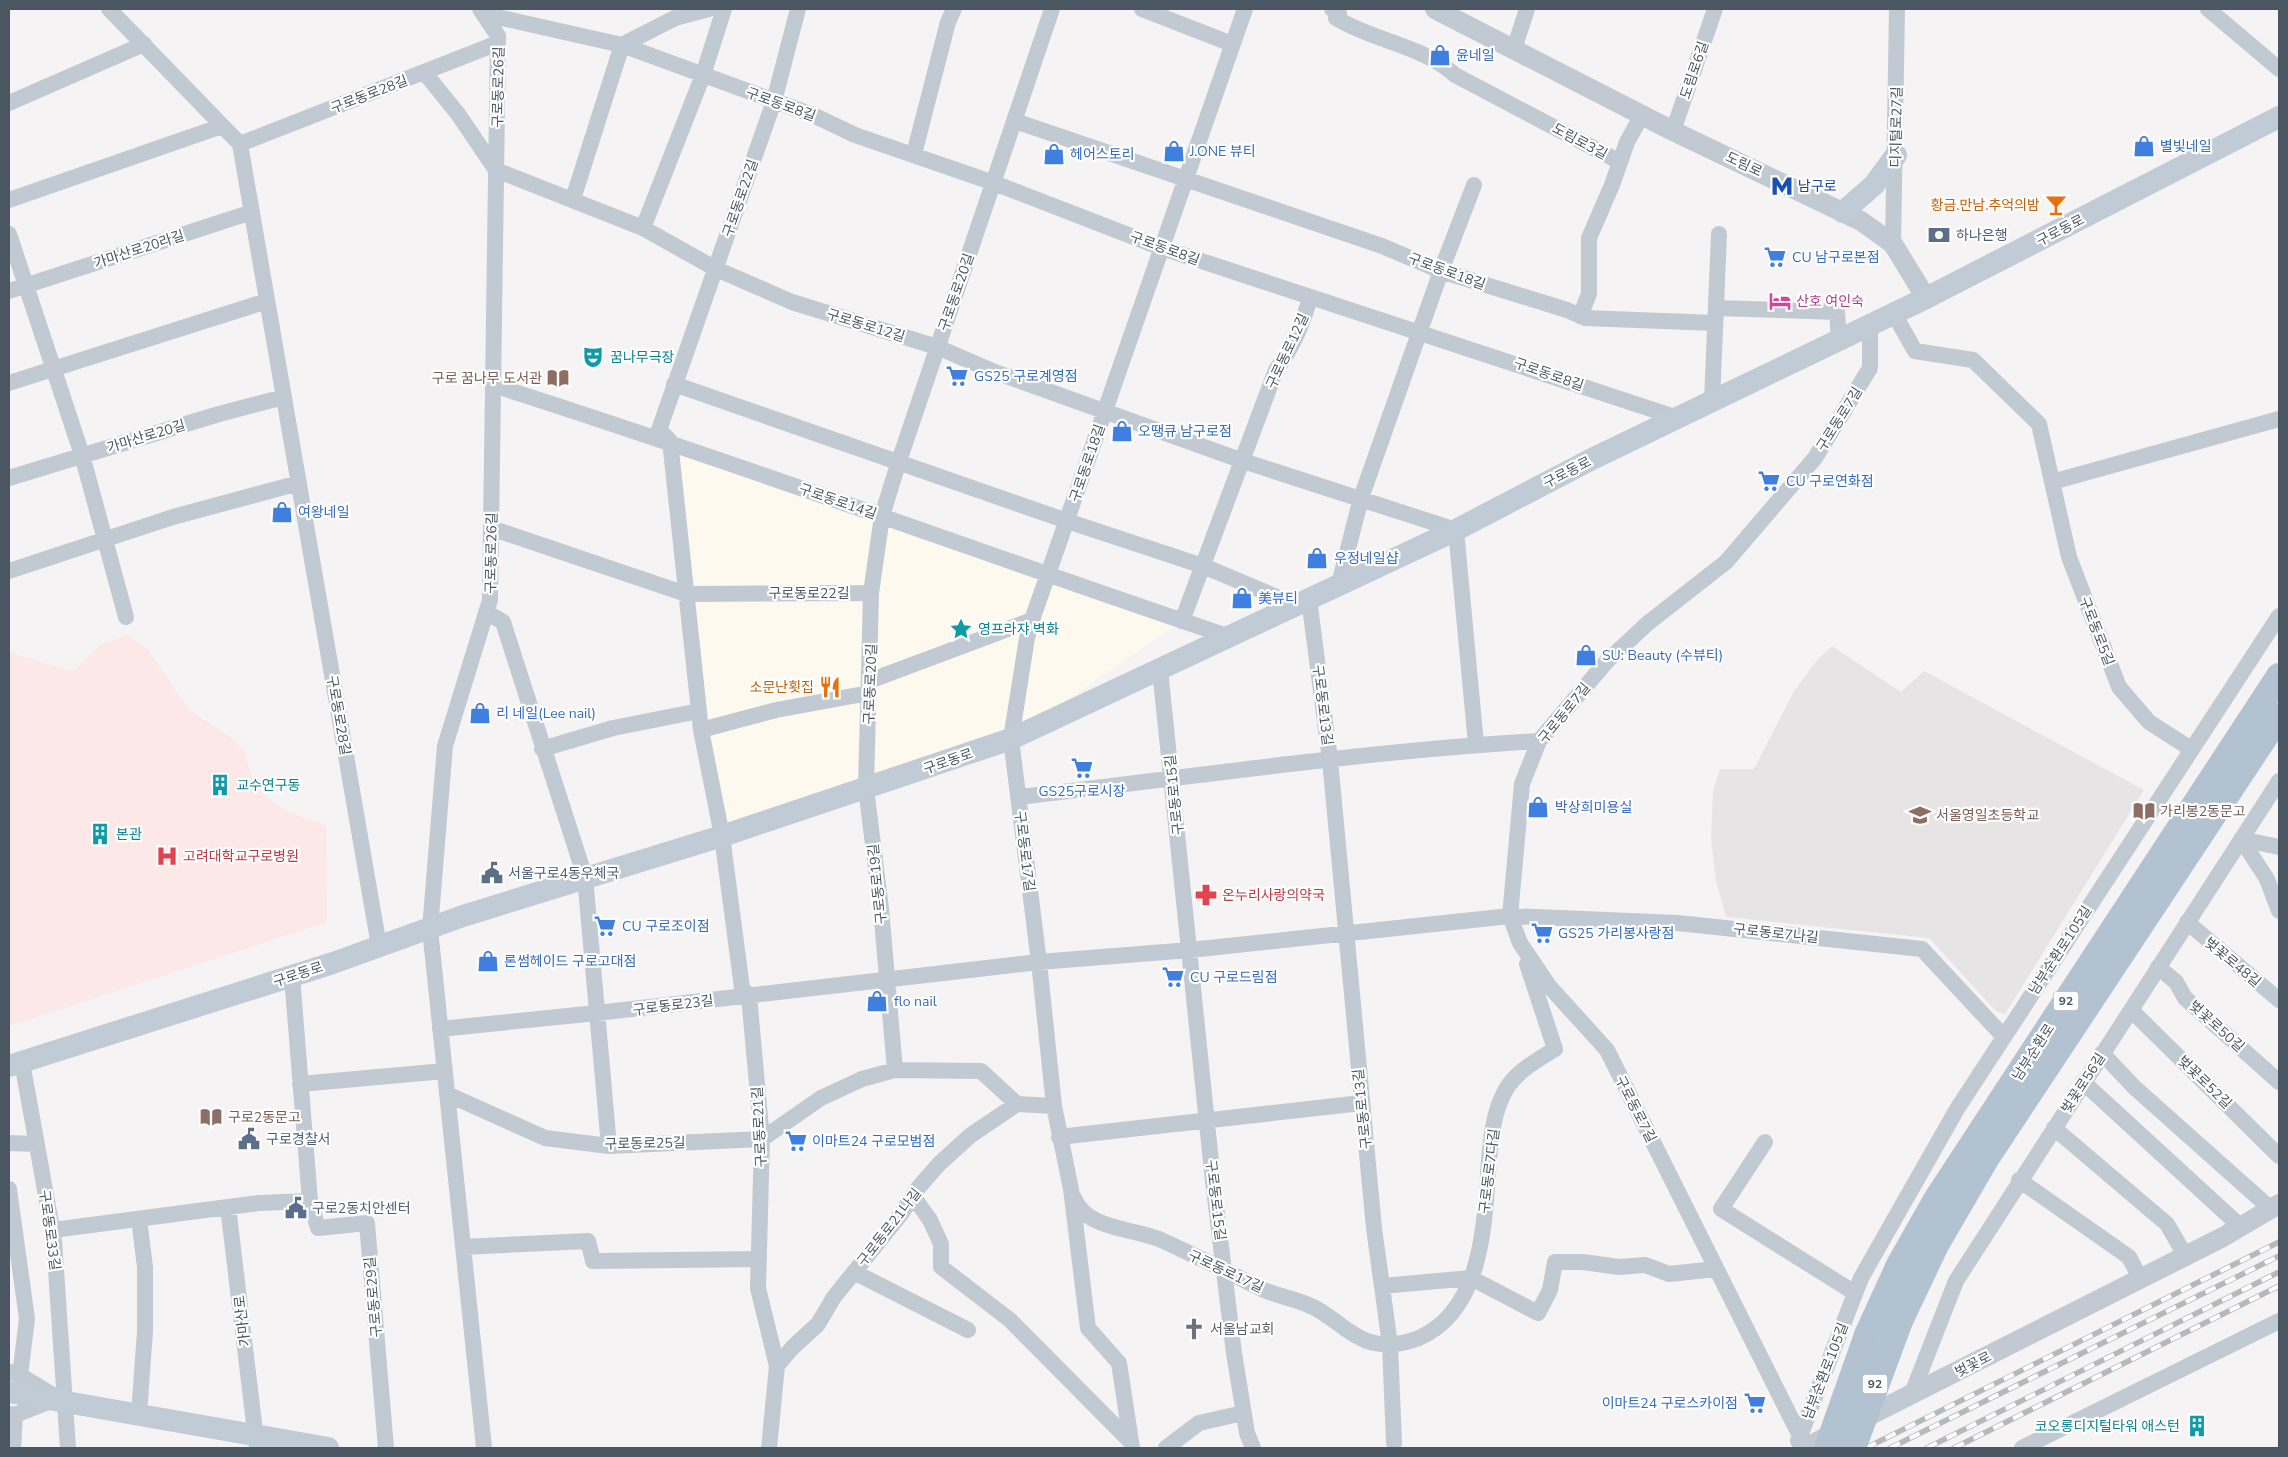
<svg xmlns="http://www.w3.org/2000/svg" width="2288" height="1457" font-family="'Nunito Sans','Noto Sans KR',sans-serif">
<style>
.commercial{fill:#fdf9ef}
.education{fill:#e6e4e5}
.medical{fill:#fce8e6}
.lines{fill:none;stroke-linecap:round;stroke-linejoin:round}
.minor{stroke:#c1cad2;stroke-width:16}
.tertiary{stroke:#c1cad2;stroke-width:20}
.secondary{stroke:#c1cbd6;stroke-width:22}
.primary{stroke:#b3c2d1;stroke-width:26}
.rail-casing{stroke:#b5b8bd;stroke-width:5.5}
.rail{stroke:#fff;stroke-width:4;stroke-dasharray:11;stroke-linecap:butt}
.primary-bridge{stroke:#b3c2d1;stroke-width:26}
.labels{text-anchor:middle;stroke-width:4.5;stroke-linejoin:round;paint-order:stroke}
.shield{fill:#fff;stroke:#808990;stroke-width:1}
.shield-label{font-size:12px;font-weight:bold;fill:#4a5661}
.shop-label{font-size:14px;fill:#366cbe;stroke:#fff;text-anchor:start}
.street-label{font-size:14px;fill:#4a5661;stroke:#fff}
.transit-label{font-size:14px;fill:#164399;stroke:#fff;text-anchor:start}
.food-label{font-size:14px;fill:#c56008;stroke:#fff;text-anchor:end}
.service-label{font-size:14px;fill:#4e5e75;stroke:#fff;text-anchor:start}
.hotel-label{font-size:14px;fill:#b23c85;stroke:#fff;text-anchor:start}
.culture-label{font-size:14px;fill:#0d838f;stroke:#fff;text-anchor:start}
.education-label{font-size:14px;fill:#785e54;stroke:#fff;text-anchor:start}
.health-label{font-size:14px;fill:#be3a42;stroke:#fff;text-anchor:start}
.worship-label{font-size:14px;fill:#5b616d;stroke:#fff;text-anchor:start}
</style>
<rect width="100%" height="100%" fill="#f5f3f3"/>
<path class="commercial" d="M 670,441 L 1182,621 L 1011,739 L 729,829 L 699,711 Z"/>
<path class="education" d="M 1832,646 L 1901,692 L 1924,671 L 2144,790 L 2005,1014 L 1996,1011 L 1929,938 L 1726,917 L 1716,881 L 1711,839 L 1713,791 L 1720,769 L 1754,769 L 1793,693 L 1817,660 Z"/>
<path class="medical" d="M 128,635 L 148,650 L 189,710 L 233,739 L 245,753 L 254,786 L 282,809 L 326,826 L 327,922 L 9,1026 L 9,652 L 73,672 L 100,645 Z"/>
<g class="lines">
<path class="minor" d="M 109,9 L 240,144 L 379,946
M 480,9 L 498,36 L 490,600 L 445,746 L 430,929 L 484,1448
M 1142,9 L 1232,44
M 1332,9 L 1339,13 L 1336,18 C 1373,41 1424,46 1455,75 L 1620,162
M 2208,9 L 2279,69
M 484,14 L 622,45 L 813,115 L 855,135 L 994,183 L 1162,248 L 1678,418
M 1514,49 L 1527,9
M 424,72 L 458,114 L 496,170 L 643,228 L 716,269 L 792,302 L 937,347 L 995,372 L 1243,461 L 1456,530 L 1476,744
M 9,103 L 144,44
M 1015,121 L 1382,246 L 1441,271 L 1567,310 L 1585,318 L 1715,323
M 1673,131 L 1715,9
M 240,144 L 498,43
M 914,154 L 948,22 L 954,9
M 573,199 L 622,45 L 675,18 L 709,9
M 9,200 L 222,126
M 643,228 L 703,75 L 724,9
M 9,234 L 82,455 L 126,617
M 1893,244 L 1897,9
M 9,291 L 252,212
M 1716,308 L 1837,312 L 1839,340
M 1893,312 L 1915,351 L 1973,360 L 2039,424 L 2069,557 L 2119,687 L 2149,722 L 2191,749
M 1580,316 L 1589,294 L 1589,238 L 1612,185 L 1627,142 L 1642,115
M 9,383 L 267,301
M 674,384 L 1067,521 L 1203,566 L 1296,605
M 493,385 C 741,464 984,554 1230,637
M 1712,401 L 1719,234
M 9,478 L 219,414 L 284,397
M 2052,482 L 2279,419
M 491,528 L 686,594 L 871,593
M 9,571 L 173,517 L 299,483
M 1339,584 L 1361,498 L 1441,271 L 1474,185
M 1309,599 L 1330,760 L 1374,1228 L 1390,1345 L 1394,1443
M 486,612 L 503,622 L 585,877 L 609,1146
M 1182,621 L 1276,370 C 1293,347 1303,324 1310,297
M 1160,670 L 1213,1181 L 1234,1353 L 1247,1433 L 1253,1448
M 869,681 L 1032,620
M 701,730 L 776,710 L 869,693
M 542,749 L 613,728 L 699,711
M 1019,797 C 1192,777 1365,751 1539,741
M 2241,839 L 2267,879 L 2279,911
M 2241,839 L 2279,847
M 2187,922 L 2279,1000
M 2158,967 L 2176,982 L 2185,998 L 2279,1082
M 292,976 L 310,1201 L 318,1228 L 367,1223 L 386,1448
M 2131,1010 L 2279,1156
M 440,1029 L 597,1013 L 1039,962 L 1190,950 L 1510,916 L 1678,923 L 1922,949 L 2004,1037
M 2102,1053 L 2134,1087 L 2271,1209
M 22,1062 L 54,1240 L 68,1448
M 895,1070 L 881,909 L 866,788 L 871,593 L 882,516 L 898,464 L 1052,9
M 2083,1082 L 2241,1227
M 300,1084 L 445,1071
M 447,1094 L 545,1138 L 609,1146 L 762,1139 L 821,1098 L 862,1079 L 895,1070 L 981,1071 L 1017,1104 L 1054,1106
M 2054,1128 L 2167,1224 L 2185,1255
M 1059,1137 L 1362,1103
M 1765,1142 L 1721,1209 L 1855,1293
M 9,1143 L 37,1144
M 2019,1180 L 2129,1257 L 2140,1278
M 9,1189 L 27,1319 L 20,1375
M 913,1196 L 930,1220 L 941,1244 L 941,1267 L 1010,1320 L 1130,1441
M 1074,1198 C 1086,1229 1131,1228 1159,1239 C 1175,1246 1190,1254 1206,1261 C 1226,1270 1244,1281 1264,1290 C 1280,1297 1297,1299 1313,1307 C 1332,1316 1347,1334 1367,1341 C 1384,1347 1403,1344 1419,1338 C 1480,1311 1484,1231 1488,1174 C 1490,1146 1492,1110 1508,1086 C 1519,1070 1539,1059 1555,1049 L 1527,964
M 228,1207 L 257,1448
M 139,1219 L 145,1267 L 145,1331 L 139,1414
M 53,1230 L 259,1203 L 310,1201
M 463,1247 L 588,1241 L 593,1261 L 759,1259
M 854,1272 L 968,1330
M 1382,1286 L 1471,1278 L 1538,1313 L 1550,1290 L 1555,1262 L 1583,1262 L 1619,1267 L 1645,1265 L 1669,1274 L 1716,1269
M 777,1366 L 792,1348 L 818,1324 L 834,1297 L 901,1214 L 918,1188 L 939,1164 L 971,1135 L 1017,1104
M 10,1372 L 20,1375 L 56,1397
M 1911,1396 L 1956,1281 L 2279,781
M 9,1414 L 15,1415 L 53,1400
M 1800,1436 L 1607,1050 L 1549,986 L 1520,943 L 1510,916 L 1522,784 L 1539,741 L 1607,661 L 1648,623 L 1726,562 L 1815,458 L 1870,368 L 1870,324
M 1798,1441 L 1861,1278 L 1957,1109 L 2279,616
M 13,1448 L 15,1415
M 769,1448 L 777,1366 L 758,1288 L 762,1139 L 749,996 L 742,988 L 722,836 L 701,730 L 670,441 L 659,430 L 774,101 L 798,9
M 1132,1448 L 1119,1363 L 1088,1328 L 1071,1189 L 1054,1106 L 1039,962 L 1011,739 L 1027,638 L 1032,620 L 1245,9
M 1166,1448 L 1199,1423 L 1243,1413
M 2022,1448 L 2279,1321"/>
<path class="tertiary" d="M 1435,9 L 1673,131 L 1861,221 L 1893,244 L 1926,298
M 1805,1448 L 2223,1237 L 2279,1204"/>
<path class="secondary" d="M 1843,212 L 1874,185 L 1896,155
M 9,1066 L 333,963 L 463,916 L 722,836 L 1011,739 L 1456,530 L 1592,459 L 1926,298 L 2279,117
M 9,1392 L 328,1448"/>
<path class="primary" d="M 1900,1321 L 1936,1245 L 1986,1159 L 2279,716
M 1867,1335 L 1899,1265 L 1937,1198 L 2279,676"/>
<g class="rail-casing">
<path id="rail" d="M 1866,1448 L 2279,1242
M 1890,1448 L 2279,1256
M 1927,1448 L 2279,1272
M 1954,1448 L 2279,1286"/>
</g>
<use href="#rail" class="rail"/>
<path class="primary-bridge" d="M 1827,1448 L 1867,1335
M 1853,1448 L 1900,1321"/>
</g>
<defs>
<g id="shop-bare" transform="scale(1.725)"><path d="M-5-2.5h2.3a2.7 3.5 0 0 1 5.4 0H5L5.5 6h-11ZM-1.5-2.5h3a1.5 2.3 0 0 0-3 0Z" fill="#3f7fe0" stroke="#fff" stroke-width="2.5" paint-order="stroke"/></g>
<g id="metro-bare" transform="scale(1.725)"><path d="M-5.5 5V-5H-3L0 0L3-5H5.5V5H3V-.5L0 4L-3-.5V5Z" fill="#1a4fb4" stroke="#fff" stroke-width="2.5" paint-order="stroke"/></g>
<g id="bar-bare" transform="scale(1.725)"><path d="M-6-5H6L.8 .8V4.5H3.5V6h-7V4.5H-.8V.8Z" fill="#e8710a" stroke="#fff" stroke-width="2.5" paint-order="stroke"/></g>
<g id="bank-bare" transform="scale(1.725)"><path d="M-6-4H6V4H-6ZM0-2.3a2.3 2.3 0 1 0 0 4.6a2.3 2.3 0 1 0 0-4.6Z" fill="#5c6f8a" stroke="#fff" stroke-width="2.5" paint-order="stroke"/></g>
<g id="supermarket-bare" transform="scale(1.725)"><path d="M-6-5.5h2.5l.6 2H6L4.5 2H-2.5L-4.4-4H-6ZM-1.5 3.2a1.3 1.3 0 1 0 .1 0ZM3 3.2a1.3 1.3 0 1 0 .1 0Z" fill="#3f7fe0" stroke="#fff" stroke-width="2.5" paint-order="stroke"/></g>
<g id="hotel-bare" transform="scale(1.725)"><path d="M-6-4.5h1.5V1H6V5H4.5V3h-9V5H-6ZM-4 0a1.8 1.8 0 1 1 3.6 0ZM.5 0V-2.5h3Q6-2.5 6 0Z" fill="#d1479c" stroke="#fff" stroke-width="2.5" paint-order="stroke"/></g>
<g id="theatre-bare" transform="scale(1.725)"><path d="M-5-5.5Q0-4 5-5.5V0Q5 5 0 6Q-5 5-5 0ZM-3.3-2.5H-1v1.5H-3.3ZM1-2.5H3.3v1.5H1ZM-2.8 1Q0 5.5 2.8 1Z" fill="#0f9aa8" stroke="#fff" stroke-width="2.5" paint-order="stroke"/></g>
<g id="library-bare" transform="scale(1.725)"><path d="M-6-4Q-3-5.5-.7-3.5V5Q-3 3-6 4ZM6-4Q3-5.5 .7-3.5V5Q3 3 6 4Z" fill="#8d6e63" stroke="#fff" stroke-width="2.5" paint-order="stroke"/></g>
<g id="sight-bare" transform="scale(1.725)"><path d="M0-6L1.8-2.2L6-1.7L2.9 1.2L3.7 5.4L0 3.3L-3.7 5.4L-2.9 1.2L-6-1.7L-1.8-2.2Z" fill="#0f9aa8" stroke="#fff" stroke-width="2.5" paint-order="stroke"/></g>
<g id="restaurant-bare" transform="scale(1.725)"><path d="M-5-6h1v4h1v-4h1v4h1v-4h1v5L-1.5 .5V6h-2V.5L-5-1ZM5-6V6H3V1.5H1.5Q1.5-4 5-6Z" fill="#e8710a" stroke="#fff" stroke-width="2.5" paint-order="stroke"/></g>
<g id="building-bare" transform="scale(1.725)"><path d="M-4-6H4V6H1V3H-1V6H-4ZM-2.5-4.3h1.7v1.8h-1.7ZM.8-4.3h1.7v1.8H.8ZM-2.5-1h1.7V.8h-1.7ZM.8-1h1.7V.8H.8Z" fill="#0f9aa8" stroke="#fff" stroke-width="2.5" paint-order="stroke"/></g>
<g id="school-bare" transform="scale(1.725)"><path d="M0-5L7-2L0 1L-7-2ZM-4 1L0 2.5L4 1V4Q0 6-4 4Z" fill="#8d6e63" stroke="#fff" stroke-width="2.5" paint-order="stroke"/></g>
<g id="hospital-bare" transform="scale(1.725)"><path d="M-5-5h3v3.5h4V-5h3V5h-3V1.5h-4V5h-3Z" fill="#e0444e" stroke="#fff" stroke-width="2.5" paint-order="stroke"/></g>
<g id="civic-bare" transform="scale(1.725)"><path d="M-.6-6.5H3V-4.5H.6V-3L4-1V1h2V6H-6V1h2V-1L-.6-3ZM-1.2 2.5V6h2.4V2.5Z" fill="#5c6f8a" stroke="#fff" stroke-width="2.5" paint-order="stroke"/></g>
<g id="pharmacy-bare" transform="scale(1.725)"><path d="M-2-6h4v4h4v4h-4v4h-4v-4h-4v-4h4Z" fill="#e0444e" stroke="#fff" stroke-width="2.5" paint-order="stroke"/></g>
<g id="church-bare" transform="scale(1.725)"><path d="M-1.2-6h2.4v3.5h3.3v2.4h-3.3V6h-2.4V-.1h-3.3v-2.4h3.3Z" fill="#6b7280" stroke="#fff" stroke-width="2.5" paint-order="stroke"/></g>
</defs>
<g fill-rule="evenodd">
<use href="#shop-bare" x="1440" y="55"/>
<use href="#shop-bare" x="2144" y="146"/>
<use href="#shop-bare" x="1174" y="151"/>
<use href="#shop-bare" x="1054" y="154"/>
<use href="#metro-bare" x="1782" y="186"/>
<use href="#bar-bare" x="2056" y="205"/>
<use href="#bank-bare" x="1939" y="235"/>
<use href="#supermarket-bare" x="1775" y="257"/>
<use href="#hotel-bare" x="1780" y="301"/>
<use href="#theatre-bare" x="593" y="357"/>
<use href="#supermarket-bare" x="957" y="376"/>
<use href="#library-bare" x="558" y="378"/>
<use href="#shop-bare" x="1122" y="431"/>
<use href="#supermarket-bare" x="1769" y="481"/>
<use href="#shop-bare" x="282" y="512"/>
<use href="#shop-bare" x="1317" y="558"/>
<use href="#shop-bare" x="1242" y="598"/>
<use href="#sight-bare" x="961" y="629"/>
<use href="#shop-bare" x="1586" y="655"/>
<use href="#restaurant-bare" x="830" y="687"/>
<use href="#shop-bare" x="480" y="713"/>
<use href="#supermarket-bare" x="1082" y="768"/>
<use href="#building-bare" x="220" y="785"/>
<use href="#shop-bare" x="1538" y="807"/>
<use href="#library-bare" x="2144" y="811"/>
<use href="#school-bare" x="1920" y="815"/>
<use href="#building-bare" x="100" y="834"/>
<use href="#hospital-bare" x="167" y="856"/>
<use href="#civic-bare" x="492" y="873"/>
<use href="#pharmacy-bare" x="1206" y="895"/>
<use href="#supermarket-bare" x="605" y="926"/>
<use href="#supermarket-bare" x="1542" y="933"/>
<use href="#shop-bare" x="488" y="961"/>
<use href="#supermarket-bare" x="1173" y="977"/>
<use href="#shop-bare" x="877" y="1001"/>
<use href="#library-bare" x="211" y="1117"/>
<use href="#civic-bare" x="249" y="1139"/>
<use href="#supermarket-bare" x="796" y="1141"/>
<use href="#civic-bare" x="296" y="1208"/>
<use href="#church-bare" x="1194" y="1329"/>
<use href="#supermarket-bare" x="1755" y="1403"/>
<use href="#building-bare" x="2197" y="1426"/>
</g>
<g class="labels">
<g class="shield">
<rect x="2053.5" y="991.5" width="25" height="19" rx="4"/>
<rect x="1862.5" y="1374.5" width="25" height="19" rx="4"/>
</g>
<g class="shield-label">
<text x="2066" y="1005">92</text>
<text x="1875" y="1388">92</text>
</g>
<g class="shop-label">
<text x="1456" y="60">윤네일</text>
<text x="2160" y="151">별빛네일</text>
<text x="1190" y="156">J.ONE 뷰티</text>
<text x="1070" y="159">헤어스토리</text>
<text x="1792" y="262">CU 남구로본점</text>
<text x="974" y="381">GS25 구로계영점</text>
<text x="1138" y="436">오땡큐 남구로점</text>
<text x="1786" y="486">CU 구로연화점</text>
<text x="298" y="517">여왕네일</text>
<text x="1334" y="563">우정네일샵</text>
<text x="1258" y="603">美뷰티</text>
<text x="1602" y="660">SU: Beauty (수뷰티)</text>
<text x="496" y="718">리 네일(Lee nail)</text>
<text x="1082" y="796" text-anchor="middle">GS25구로시장</text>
<text x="1555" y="812">박상희미용실</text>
<text x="622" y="931">CU 구로조이점</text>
<text x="1558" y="938">GS25 가리봉사랑점</text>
<text x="504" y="966">론썸헤이드 구로고대점</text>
<text x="1190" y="982">CU 구로드림점</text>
<text x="894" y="1006">flo nail</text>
<text x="812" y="1146">이마트24 구로모범점</text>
<text x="1738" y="1408" text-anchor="end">이마트24 구로스카이점</text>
</g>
<g class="street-label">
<text transform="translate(1694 70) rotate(-71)" y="5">도림로6길</text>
<text transform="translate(498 87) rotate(-89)" y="5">구로동로26길</text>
<text transform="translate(369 94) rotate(-21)" y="5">구로동로28길</text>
<text transform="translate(781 104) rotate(20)" y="5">구로동로8길</text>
<text transform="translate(1896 127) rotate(-89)" y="5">디지털로27길</text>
<text transform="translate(1580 141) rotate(28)" y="5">도림로3길</text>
<text transform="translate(1744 164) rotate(25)" y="5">도림로</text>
<text transform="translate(740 198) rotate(-71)" y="5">구로동로22길</text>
<text transform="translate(2060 230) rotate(-27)" y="5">구로동로</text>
<text transform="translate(1165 248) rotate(20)" y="5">구로동로8길</text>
<text transform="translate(139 249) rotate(-18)" y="5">가마산로20라길</text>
<text transform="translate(1447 271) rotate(20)" y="5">구로동로18길</text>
<text transform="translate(956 292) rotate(-71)" y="5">구로동로20길</text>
<text transform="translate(866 325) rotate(17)" y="5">구로동로12길</text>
<text transform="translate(1287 351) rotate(-65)" y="5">구로동로12길</text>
<text transform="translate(1549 374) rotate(19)" y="5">구로동로8길</text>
<text transform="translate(1839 419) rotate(-58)" y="5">구로동로7길</text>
<text transform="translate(146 436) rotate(-17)" y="5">가마산로20길</text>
<text transform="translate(1087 463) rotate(-71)" y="5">구로동로18길</text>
<text transform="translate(1567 472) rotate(-27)" y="5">구로동로</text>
<text transform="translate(838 501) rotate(19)" y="5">구로동로14길</text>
<text transform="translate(491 553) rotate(-89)" y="5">구로동로26길</text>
<text x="809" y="598">구로동로22길</text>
<text transform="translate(2097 631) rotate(69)" y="5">구로동로5길</text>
<text transform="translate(870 684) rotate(-88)" y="5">구로동로20길</text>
<text transform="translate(1323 705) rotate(83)" y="5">구로동로13길</text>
<text transform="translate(1564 713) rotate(-51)" y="5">구로동로7길</text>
<text transform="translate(339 715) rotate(80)" y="5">구로동로28길</text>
<text transform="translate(948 761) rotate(-19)" y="5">구로동로</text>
<text transform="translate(1174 795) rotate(-96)" y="5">구로동로15길</text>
<text transform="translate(1025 851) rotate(83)" y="5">구로동로17길</text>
<text transform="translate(877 884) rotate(-96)" y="5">구로동로19길</text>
<text transform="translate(1776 933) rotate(6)" y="5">구로동로7나길</text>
<text transform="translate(2060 950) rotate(-57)" y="5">남부순환로105길</text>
<text transform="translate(2233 962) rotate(40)" y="5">벚꽃로48길</text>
<text transform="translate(298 974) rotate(-18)" y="5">구로동로</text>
<text transform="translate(673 1005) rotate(-7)" y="5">구로동로23길</text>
<text transform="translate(2217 1026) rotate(42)" y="5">벚꽃로50길</text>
<text transform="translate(2033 1052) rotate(-57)" y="5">남부순환로</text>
<text transform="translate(2205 1082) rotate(44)" y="5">벚꽃로52길</text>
<text transform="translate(2083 1083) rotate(-57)" y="5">벚꽃로56길</text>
<text transform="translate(1362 1109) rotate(-96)" y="5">구로동로13길</text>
<text transform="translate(1636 1109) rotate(63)" y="5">구로동로7길</text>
<text transform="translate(759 1127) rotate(-93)" y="5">구로동로21길</text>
<text transform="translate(645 1143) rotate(-1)" y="5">구로동로25길</text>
<text transform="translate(1489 1171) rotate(-83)" y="5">구로동로7다길</text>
<text transform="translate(1216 1200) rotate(83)" y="5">구로동로15길</text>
<text transform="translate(889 1227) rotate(-52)" y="5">구로동로21나길</text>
<text transform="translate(50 1230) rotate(82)" y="5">구로동로33길</text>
<text transform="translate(1226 1271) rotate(25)" y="5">구로동로17길</text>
<text transform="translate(373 1297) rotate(-95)" y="5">구로동로29길</text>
<text transform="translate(242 1321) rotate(-97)" y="5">가마산로</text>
<text transform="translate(1973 1364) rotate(-27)" y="5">벚꽃로</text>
<text transform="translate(1825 1371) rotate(-69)" y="5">남부순환로105길</text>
</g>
<g class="transit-label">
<text x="1798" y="191">남구로</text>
</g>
<g class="food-label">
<text x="2040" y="210">황금.만남.추억의밤</text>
<text x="814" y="692">소문난횟집</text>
</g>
<g class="service-label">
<text x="1956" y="240">하나은행</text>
<text x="508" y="878">서울구로4동우체국</text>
<text x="266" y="1144">구로경찰서</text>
<text x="312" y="1213">구로2동치안센터</text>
</g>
<g class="hotel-label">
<text x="1796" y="306">산호 여인숙</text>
</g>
<g class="culture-label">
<text x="610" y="362">꿈나무극장</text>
<text x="978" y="634">영프라쟈 벽화</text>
<text x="236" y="790">교수연구동</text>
<text x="116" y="839">본관</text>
<text x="2180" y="1431" text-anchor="end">코오롱디지털타워 애스턴</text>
</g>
<g class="education-label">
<text x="542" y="383" text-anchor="end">구로 꿈나무 도서관</text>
<text x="2160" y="816">가리봉2동문고</text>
<text x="1936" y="820">서울영일초등학교</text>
<text x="228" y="1122">구로2동문고</text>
</g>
<g class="health-label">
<text x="183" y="861">고려대학교구로병원</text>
<text x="1222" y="900">온누리사랑의약국</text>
</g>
<g class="worship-label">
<text x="1210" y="1334">서울남교회</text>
</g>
</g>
<rect width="2288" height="1457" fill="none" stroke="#4a5661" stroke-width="20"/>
</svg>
